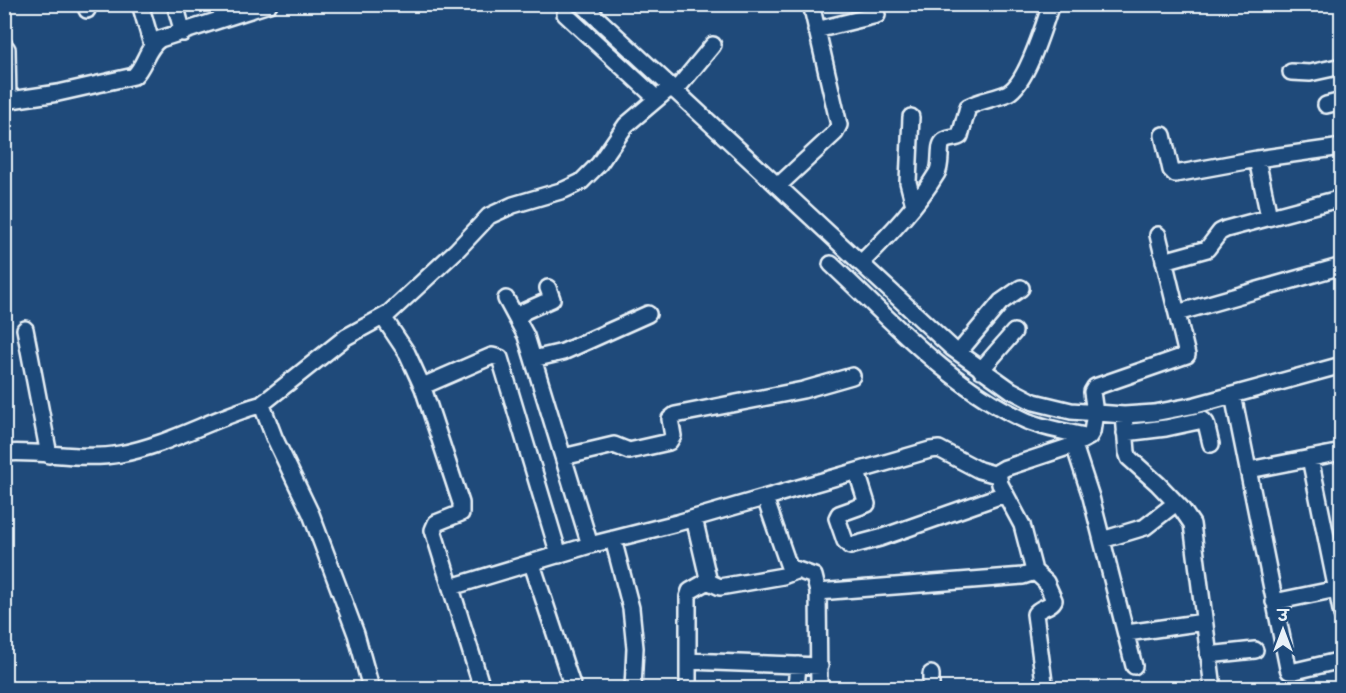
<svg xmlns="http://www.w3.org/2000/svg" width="1346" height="693" font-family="'Comic Neue','Playpen Sans Deva',sans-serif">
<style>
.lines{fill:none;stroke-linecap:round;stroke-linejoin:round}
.minor-casing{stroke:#e8f1f8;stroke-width:20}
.minor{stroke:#1f4a7a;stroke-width:15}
</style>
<rect width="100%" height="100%" fill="#1f4a7a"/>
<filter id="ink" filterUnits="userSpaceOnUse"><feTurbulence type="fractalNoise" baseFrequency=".0167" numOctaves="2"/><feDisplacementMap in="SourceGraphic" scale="12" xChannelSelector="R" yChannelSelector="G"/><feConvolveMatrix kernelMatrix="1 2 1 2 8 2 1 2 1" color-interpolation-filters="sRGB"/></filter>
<g filter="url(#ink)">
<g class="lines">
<g class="minor-casing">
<path id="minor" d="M 85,4 L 87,10
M 140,4 L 152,45
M 175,4 L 183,33
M 582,4 L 952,348 L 1011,390 L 1034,402 L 1071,411 L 1124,415 L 1154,413 L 1196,405 L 1342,365
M 565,14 L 656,98
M 816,30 L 877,15
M 4,45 L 7,49 L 8,101
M 1291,72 L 1310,73 L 1342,66
M 675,91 L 713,45
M 4,101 L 58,93 L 134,76 C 145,66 146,48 160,39 L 269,4
M 1326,105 L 1342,101
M 911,117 L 908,182 L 914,205
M 1163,135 L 1171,170 L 1175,174 L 1257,159 L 1342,147
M 1257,159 L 1269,217
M 779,185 L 835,133 L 839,125 L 811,4
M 1164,261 L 1207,249 L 1220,232 L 1226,229 L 1342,198
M 862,262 C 889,235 917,206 937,173 C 942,165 938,147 943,142 C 946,138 956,139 960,136 L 968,107 C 980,100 995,99 1008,93 C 1027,83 1044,25 1051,4
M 831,264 C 892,321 950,387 1027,421 C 1046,429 1068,432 1089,437
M 506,299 L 526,336 L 590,545
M 1177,313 L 1342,266
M 383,317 L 407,353 L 423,388 L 461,503 L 461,513 L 436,523 L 433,530 L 482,688
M 517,318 L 525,311 L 552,299 L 548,288
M 25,329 L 49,455
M 959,352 L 1001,302 L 1021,288
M 533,359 L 563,352 L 648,314
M 981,370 L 1014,332
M 423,386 L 492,356 L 500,358 L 559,555
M 1233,395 L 1288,668 L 1289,671 L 1295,671 L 1342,660
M 1124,415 L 1127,452 L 1129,458 L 1158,484 L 1181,508 L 1192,524 L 1213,688
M 1125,433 L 1166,428 L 1203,420 L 1206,423 L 1211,444
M 1074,445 L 1091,497 L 1134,666
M 4,453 C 42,450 82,461 120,454 C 170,445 214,417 263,404
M 563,457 L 614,445 L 629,451 L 669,442 L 673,436 L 670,419 L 675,415 L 803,390 L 852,376
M 1310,458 L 1342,615
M 1249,470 L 1342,452
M 857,472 L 867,504 L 839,514 L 837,518 L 845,541 L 850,546 L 880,538 L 1005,494
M 765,498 L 789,567 L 814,576 L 818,592
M 613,539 L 631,608 L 635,648 L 633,688
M 1102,540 L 1145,527 L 1176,503
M 532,564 L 573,688
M 1034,571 L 1046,582 L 1054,600 C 1051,607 1039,607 1035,614 L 1044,682
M 707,581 L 720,587 L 783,576 L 796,571
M 451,587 L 590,545 L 677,523 L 930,450 L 939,449 L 979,470 L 997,475
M 1274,602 L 1342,588
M 1127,633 L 1204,622
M 1208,655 L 1255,650
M 688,661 L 820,666
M 371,688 L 356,634 L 311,514 L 274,437 L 263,408 L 263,403 L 346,337 L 388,314 L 457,250 L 489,216 L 513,205 L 564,190 L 581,182 L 599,164 L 626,125 L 671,87
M 688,688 L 688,597 L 690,591 L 706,582 L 708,578 L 694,518
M 796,688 L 798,665
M 819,688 L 818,592 L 1023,576 L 1032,573 L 1033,567 L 1022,525 L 1000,484 L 998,472 L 1005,468 L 1074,445 L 1089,437 L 1092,432 L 1095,413 L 1092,392 L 1095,387 L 1187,355 L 1158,235
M 931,688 L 931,674"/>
</g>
<use href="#minor" class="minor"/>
</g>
</g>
<rect width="1346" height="693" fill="none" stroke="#1f4a7a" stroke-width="24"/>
<rect x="12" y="12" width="1322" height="669" fill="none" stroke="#e8f1f8" stroke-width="2" filter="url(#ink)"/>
<g transform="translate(1283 630)" stroke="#1f4a7a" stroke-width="4.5" paint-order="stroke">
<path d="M0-4.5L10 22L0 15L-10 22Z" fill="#e8f1f8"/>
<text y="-9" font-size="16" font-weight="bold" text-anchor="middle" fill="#e8f1f8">उ</text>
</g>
</svg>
